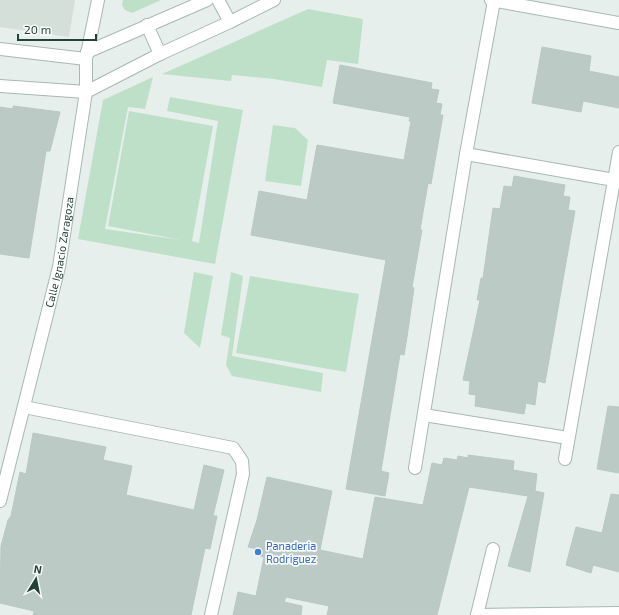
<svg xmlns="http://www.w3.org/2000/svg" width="619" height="615" font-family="'Exo 2',sans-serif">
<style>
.built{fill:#d4dfda}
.green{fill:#bfe0c8}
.building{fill:#bbcac4;stroke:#b8c9c2}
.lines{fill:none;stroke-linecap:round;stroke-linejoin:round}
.service-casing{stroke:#a8b8b2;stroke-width:14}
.minor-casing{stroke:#a8b8b2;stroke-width:14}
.service{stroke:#fff;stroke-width:12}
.minor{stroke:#fff;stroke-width:12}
.shop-dot{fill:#3f7fe0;stroke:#f7fbf9;stroke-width:1.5}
.labels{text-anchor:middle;stroke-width:3.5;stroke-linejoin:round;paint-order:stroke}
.street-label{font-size:11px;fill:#24423a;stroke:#f7fbf9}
.shop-label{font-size:11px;fill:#366cbe;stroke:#f7fbf9;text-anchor:start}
</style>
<rect width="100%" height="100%" fill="#e6efeb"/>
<path class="built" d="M 0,0 L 75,0 L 69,37 L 0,27 Z"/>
<path class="green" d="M 123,0 L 161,0 L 132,13 L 125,10 L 122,5 Z
M 308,9 L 363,19 L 358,64 L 327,60 L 322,87 L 274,79 L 232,75 L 231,81 L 162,74 Z
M 153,77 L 145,109 L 128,107 L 105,229 L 181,240 L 108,226 L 129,111 L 213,126 L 192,241 L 199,243 L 218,121 L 167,111 L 170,97 L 243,110 L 215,264 L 78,239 L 103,100 Z
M 273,125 L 295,128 L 308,140 L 301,186 L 265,181 Z
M 194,272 L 213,276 L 200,348 L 184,333 Z
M 231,272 L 243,276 L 232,356 L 323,373 L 321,392 L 232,376 L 226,365 L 230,338 L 221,335 Z
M 250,276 L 359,294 L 346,372 L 236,353 Z"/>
<path class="building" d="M 542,47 L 591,56 L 589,71 L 619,77 L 619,108 L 583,101 L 581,112 L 532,103 Z
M 340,65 L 432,83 L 431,89 L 439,90 L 436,103 L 442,104 L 440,115 L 443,115 L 431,184 L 428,183 L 420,230 L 422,230 L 412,287 L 414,288 L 407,337 L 404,355 L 400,354 L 381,471 L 389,473 L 385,496 L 346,489 L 386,260 L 251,235 L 259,191 L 307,200 L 317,145 L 404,160 L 411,121 L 409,121 L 410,117 L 333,103 Z
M 13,106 L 60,112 L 50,151 L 46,151 L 29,258 L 0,254 L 0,107 L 13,109 Z
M 514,176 L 565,185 L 563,196 L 570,197 L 568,210 L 575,211 L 545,383 L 538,381 L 535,405 L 526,403 L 524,414 L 475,406 L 476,395 L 469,394 L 470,381 L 463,380 L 480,300 L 477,300 L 481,278 L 483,278 L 493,208 L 500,209 L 504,186 L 512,187 Z
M 608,406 L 619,407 L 619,473 L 597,469 Z
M 33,433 L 106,447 L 103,460 L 132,466 L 126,495 L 194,510 L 204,465 L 224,470 L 213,516 L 217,516 L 210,549 L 205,548 L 191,615 L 33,615 L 34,611 L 0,603 L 1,546 L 8,520 L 11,516 L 20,472 L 26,474 Z
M 468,455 L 514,461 L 513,470 L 537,474 L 535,491 L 544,493 L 530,572 L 508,566 L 528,496 L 469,487 L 437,615 L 327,615 L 329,606 L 286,597 L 284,602 L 302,606 L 301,615 L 233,615 L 238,592 L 256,596 L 264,557 L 260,556 L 262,550 L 248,547 L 257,520 L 267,477 L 332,491 L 320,550 L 363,559 L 375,497 L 423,505 L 432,463 L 442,465 L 444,458 L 457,460 L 458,456 L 468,458 Z
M 611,494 L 619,495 L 619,572 L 593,565 L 591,573 L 566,565 L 576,527 L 602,533 Z"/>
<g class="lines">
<g class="service-casing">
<path id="service" d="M 477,615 L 619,613"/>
</g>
<g class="minor-casing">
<g id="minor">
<path d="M 218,0 L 230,22"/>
<path d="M 491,0 L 619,23"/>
<path d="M 147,25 L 160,54"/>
<path d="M 0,49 L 86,59"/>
<path d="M 87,52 L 207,0"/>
<path d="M 0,86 L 86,92 L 160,54 L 230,22 L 274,0"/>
<path d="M 466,154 L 614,180"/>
<path d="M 24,407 L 233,448 L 242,461 L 243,474 L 211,615"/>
<path d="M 424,415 L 568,438"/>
<path d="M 565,459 L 619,152"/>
<path d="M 415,468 L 466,154 L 494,1"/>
<path id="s1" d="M 0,501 L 59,267 L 86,92 L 86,59 L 98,0"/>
<path d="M 477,615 L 493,549"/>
</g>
</g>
<use href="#service" class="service"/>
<use href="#minor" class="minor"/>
</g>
<circle class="shop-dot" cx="258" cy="552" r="4"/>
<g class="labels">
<g class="street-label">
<text dy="4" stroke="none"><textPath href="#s1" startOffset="256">Calle Ignacio Zaragoza</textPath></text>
</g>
<g class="shop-label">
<text x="266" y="550">Panaderia<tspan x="266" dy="13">Rodriguez</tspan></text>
</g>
</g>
<g transform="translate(36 579) rotate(10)" stroke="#f7fbf9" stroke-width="3" paint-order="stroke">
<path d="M0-3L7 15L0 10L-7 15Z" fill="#24423a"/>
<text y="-6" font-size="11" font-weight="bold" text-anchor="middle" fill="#24423a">N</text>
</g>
<path d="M18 34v6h78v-6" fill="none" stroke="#24423a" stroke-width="2"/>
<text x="24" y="34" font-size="12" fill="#24423a" stroke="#f7fbf9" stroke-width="3" paint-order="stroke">20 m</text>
</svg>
